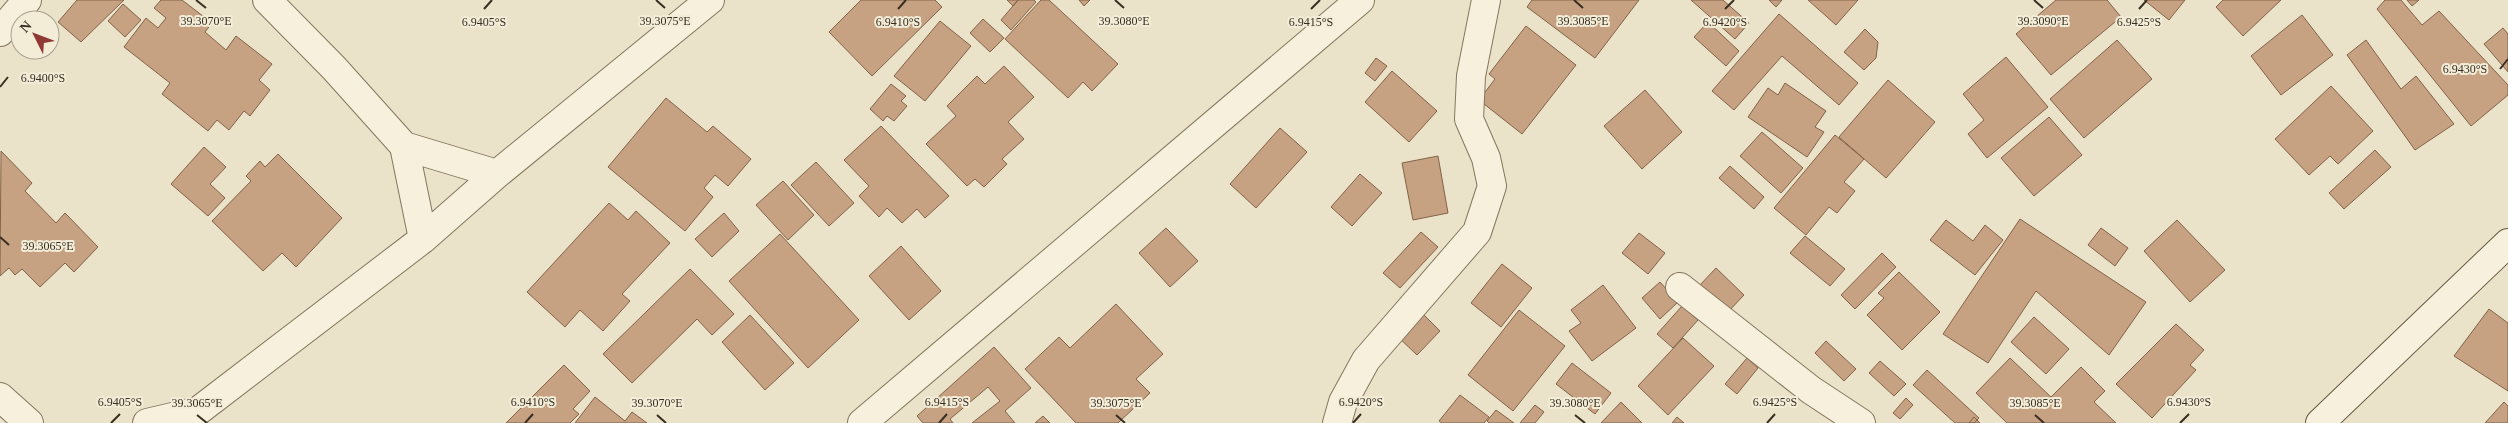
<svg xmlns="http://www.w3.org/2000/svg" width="2508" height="423" font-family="Georgia,serif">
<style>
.building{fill:#c6a283;stroke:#836247}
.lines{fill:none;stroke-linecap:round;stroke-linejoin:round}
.minor-casing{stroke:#86765f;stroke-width:30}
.secondary-casing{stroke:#685742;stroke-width:30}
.minor{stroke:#f6f0dc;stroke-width:28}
.secondary{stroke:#f6f0dc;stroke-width:28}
.ticks{fill:none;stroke:#382e22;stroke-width:2}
.ticks-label{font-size:12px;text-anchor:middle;fill:#382e22;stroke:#f3edd8;stroke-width:4;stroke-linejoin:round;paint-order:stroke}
</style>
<rect width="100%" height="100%" fill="#ebe3c9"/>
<path class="building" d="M 77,0 L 124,0 L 81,42 L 58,22 Z
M 161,0 L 182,0 L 212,23 L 205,32 L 226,50 L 236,36 L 272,64 L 259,80 L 270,90 L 250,116 L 244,111 L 229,130 L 217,120 L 208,131 L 162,94 L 170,83 L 124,47 L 146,18 L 158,28 L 166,18 L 154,8 Z
M 861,0 L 935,0 L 942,7 L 872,76 L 829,32 Z
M 1007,0 L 1018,0 L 1013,6 Z
M 1018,0 L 1034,0 L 1036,2 L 1011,30 L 1001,20 Z
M 1041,0 L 1049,0 L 1118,64 L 1092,91 L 1083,82 L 1068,98 L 1005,39 Z
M 1079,0 L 1090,0 L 1084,6 Z
M 1532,0 L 1639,0 L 1595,58 L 1527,7 Z
M 1691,0 L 1723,0 L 1749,23 L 1735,39 Z
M 1769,0 L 1782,0 L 1776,7 Z
M 1808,0 L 1858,0 L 1836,25 Z
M 2056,0 L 2107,0 L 2121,17 L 2051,75 L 2016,34 Z
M 2144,0 L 2185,0 L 2169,20 Z
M 2223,0 L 2281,0 L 2243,36 L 2216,7 Z
M 2385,0 L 2401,0 L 2422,25 L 2439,11 L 2508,85 L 2508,95 L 2471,126 L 2377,9 Z
M 2407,0 L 2419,0 L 2412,6 Z
M 123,4 L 141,20 L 125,37 L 108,21 Z
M 1779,14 L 1858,83 L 1839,105 L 1782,56 L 1734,110 L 1712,91 Z
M 2302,15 L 2333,55 L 2281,95 L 2251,56 Z
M 983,19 L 1004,38 L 990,52 L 970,33 Z
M 940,21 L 971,46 L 925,101 L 894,76 Z
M 1708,22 L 1739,51 L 1726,66 L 1694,37 Z
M 1526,26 L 1576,65 L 1522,134 L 1479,100 L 1495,79 L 1489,74 Z
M 2503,28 L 2508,34 L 2508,72 L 2484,44 Z
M 1865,29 L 1878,42 L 1876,58 L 1864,70 L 1844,52 Z
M 2117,40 L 2152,79 L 2084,138 L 2050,99 Z
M 2366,40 L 2401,89 L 2416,76 L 2454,124 L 2415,150 L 2347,55 Z
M 2006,57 L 2048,107 L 1987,158 L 1968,134 L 1984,120 L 1963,94 Z
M 1376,58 L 1387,66 L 1375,81 L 1365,73 Z
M 1004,66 L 1034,97 L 1008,122 L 1024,139 L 1002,159 L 1007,164 L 984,187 L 975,179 L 967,186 L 926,144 L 956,116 L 947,106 L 977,76 L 985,84 Z
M 1392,71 L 1437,111 L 1409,142 L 1365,102 Z
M 1888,80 L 1935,122 L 1886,178 L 1839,137 Z
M 1785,83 L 1826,111 L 1815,127 L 1824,132 L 1807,157 L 1748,117 L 1768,88 L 1778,95 Z
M 891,84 L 906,96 L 901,101 L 907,106 L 894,121 L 887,116 L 883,121 L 870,109 Z
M 2331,86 L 2373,131 L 2338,164 L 2330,156 L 2309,175 L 2275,139 Z
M 1645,90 L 1682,132 L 1642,169 L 1604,126 Z
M 666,98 L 707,132 L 713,126 L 751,159 L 728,186 L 715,175 L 704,188 L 713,197 L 685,231 L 608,167 Z
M 2049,117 L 2082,155 L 2034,196 L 2001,158 Z
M 881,126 L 949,196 L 925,218 L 917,209 L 902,223 L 887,208 L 879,217 L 859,196 L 869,186 L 844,160 Z
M 1280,128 L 1307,152 L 1256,208 L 1230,184 Z
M 1762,132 L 1803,168 L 1781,193 L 1740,156 Z
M 1835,135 L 1864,159 L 1844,182 L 1855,191 L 1837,213 L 1829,207 L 1806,235 L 1774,208 Z
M 204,147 L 226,167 L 210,184 L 225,198 L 208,216 L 171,184 Z
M 2375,150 L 2391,167 L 2344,209 L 2329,193 Z
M 1,151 L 32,183 L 25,191 L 56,223 L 65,213 L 98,247 L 74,272 L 65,263 L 40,287 L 22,269 L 15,275 L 9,268 L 0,276 Z
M 278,154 L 342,218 L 296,267 L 282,253 L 263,271 L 212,221 L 251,181 L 246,176 L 260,161 L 265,167 Z
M 1438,156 L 1448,213 L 1413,220 L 1402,163 Z
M 816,162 L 854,203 L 829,226 L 791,185 Z
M 1730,166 L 1764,197 L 1754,209 L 1719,178 Z
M 1360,174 L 1382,193 L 1352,226 L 1331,207 Z
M 783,181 L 814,215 L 788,240 L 756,205 Z
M 609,203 L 628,220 L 636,211 L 670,243 L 622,294 L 630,301 L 603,331 L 580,310 L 565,327 L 527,292 Z
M 724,213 L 739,231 L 712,257 L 695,239 Z
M 2020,219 L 2146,302 L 2109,355 L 2036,291 L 1988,363 L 1943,334 Z
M 1946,220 L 1973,241 L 1985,225 L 2003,240 L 1975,275 L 1930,240 Z
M 2177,220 L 2225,270 L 2190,302 L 2144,251 Z
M 1166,228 L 1198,261 L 1170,287 L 1139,253 Z
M 2101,228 L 2128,248 L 2115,266 L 2088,245 Z
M 1421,232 L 1438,247 L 1400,288 L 1383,273 Z
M 1639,233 L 1665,253 L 1648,274 L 1622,253 Z
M 780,234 L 859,320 L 808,368 L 729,281 Z
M 1805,236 L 1845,269 L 1830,286 L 1790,253 Z
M 901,246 L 941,291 L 909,320 L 869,276 Z
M 1882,253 L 1896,267 L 1855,309 L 1841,295 Z
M 1502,264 L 1532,288 L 1501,327 L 1471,303 Z
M 1716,268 L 1744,295 L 1727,313 L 1699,286 Z
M 690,269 L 734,314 L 712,335 L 697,319 L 632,383 L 603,354 Z
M 1899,272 L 1940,312 L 1902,350 L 1867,315 L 1884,298 L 1878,293 Z
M 1660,282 L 1678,302 L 1660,319 L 1642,298 Z
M 1603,285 L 1636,328 L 1592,361 L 1569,331 L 1581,323 L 1571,310 Z
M 1116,304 L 1163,354 L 1136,379 L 1150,393 L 1118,423 L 1076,423 L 1025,369 L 1059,337 L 1070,348 Z
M 1682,306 L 1698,320 L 1673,348 L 1657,334 Z
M 2489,309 L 2508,323 L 2508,391 L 2454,356 Z
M 1419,310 L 1440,331 L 1417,355 L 1396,335 Z
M 1519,310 L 1565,346 L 1513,411 L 1468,375 Z
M 750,315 L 794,363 L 765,390 L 722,342 Z
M 2034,317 L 2069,349 L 2046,374 L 2011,342 Z
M 2176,324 L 2204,350 L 2190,365 L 2196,370 L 2152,418 L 2116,384 Z
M 1683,338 L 1714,366 L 1668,415 L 1638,386 Z
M 1826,341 L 1856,369 L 1844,381 L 1815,353 Z
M 994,347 L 1031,388 L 1005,411 L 1015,423 L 972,423 L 1000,401 L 988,387 L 950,419 L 953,423 L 923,423 L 917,416 Z
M 1747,358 L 1758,368 L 1737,394 L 1725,384 Z
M 2010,358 L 2051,397 L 2081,367 L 2105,391 L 2094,402 L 2116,423 L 2007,423 L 1976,393 Z
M 1880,361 L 1906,384 L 1894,396 L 1869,373 Z
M 1572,363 L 1611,393 L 1595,414 L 1556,384 Z
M 564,365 L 590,391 L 573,409 L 579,414 L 570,423 L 506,423 Z
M 1927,370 L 1979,418 L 1974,423 L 1955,423 L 1913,385 Z
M 1460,395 L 1489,417 L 1484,423 L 1442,423 L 1439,421 Z
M 595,397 L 625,421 L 632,412 L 647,423 L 575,423 Z
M 1906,398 L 1913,405 L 1900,419 L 1893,413 Z
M 1621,402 L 1642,423 L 1601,423 Z
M 2504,402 L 2508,406 L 2508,423 L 2485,423 Z
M 1535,405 L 1544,412 L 1535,423 L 1520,423 Z
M 1496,410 L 1514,423 L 1489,423 L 1487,421 Z
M 1043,416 L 1050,423 L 1035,423 Z
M 1677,417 L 1684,423 L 1672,423 Z
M 1974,417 L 1980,423 L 1969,423 Z"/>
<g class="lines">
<g class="minor-casing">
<path id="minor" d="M 267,0 L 334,68 L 404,146 L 423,239
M 0,32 L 27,0
M 404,146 L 497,174
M 1680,287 L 1811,390 L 1861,423
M 0,397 L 29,423
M 147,423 L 198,411 L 423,239 L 497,174 L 710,0
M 862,423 L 1360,0
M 1337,423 L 1343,402 L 1366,360 L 1477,232 L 1492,186 L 1486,158 L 1469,119 L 1471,76 L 1486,0"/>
</g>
<g class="secondary-casing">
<path id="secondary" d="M 2320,423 L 2508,243"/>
</g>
<use href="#minor" class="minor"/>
<use href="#secondary" class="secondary"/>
</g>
<path class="ticks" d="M 196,0 L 206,8M 656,0 L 665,8M 1115,0 L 1124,8M 1574,0 L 1583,8M 2034,0 L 2043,8M 484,9 L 492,0M 898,9 L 906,0M 1311,9 L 1320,0M 1725,9 L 1734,0M 2139,9 L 2147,0M 2500,69 L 2508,59M 0,87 L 8,77M 0,237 L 9,245M 197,415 L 207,423M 657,415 L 666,423M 1116,415 L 1125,423M 1575,415 L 1585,423M 2035,415 L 2044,423M 111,423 L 120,414M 525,423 L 533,414M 939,423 L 947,414M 1353,423 L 1361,414M 1767,423 L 1775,414M 2180,423 L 2189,414"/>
<g class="ticks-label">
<text x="206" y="25">39.3070°E</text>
<text x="665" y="25">39.3075°E</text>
<text x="1124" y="25">39.3080°E</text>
<text x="1583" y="25">39.3085°E</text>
<text x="2043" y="25">39.3090°E</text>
<text x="898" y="26">6.9410°S</text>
<text x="2139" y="26">6.9425°S</text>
<text x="484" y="26">6.9405°S</text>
<text x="1311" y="26">6.9415°S</text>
<text x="1725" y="26">6.9420°S</text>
<text x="2465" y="73">6.9430°S</text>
<text x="43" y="82">6.9400°S</text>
<text x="48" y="250">39.3065°E</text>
<text x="120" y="406">6.9405°S</text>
<text x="533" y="406">6.9410°S</text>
<text x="947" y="406">6.9415°S</text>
<text x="1361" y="406">6.9420°S</text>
<text x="1775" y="406">6.9425°S</text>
<text x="2189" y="406">6.9430°S</text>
<text x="197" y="407">39.3065°E</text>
<text x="657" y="407">39.3070°E</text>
<text x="1116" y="407">39.3075°E</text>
<text x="1575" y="407">39.3080°E</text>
<text x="2035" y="407">39.3085°E</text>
</g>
<g transform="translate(35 35) rotate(312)"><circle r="24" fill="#f3edd8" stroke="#a8a18f"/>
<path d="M0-4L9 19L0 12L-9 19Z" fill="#903935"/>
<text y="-8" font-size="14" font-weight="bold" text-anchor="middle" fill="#382e22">N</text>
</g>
</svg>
